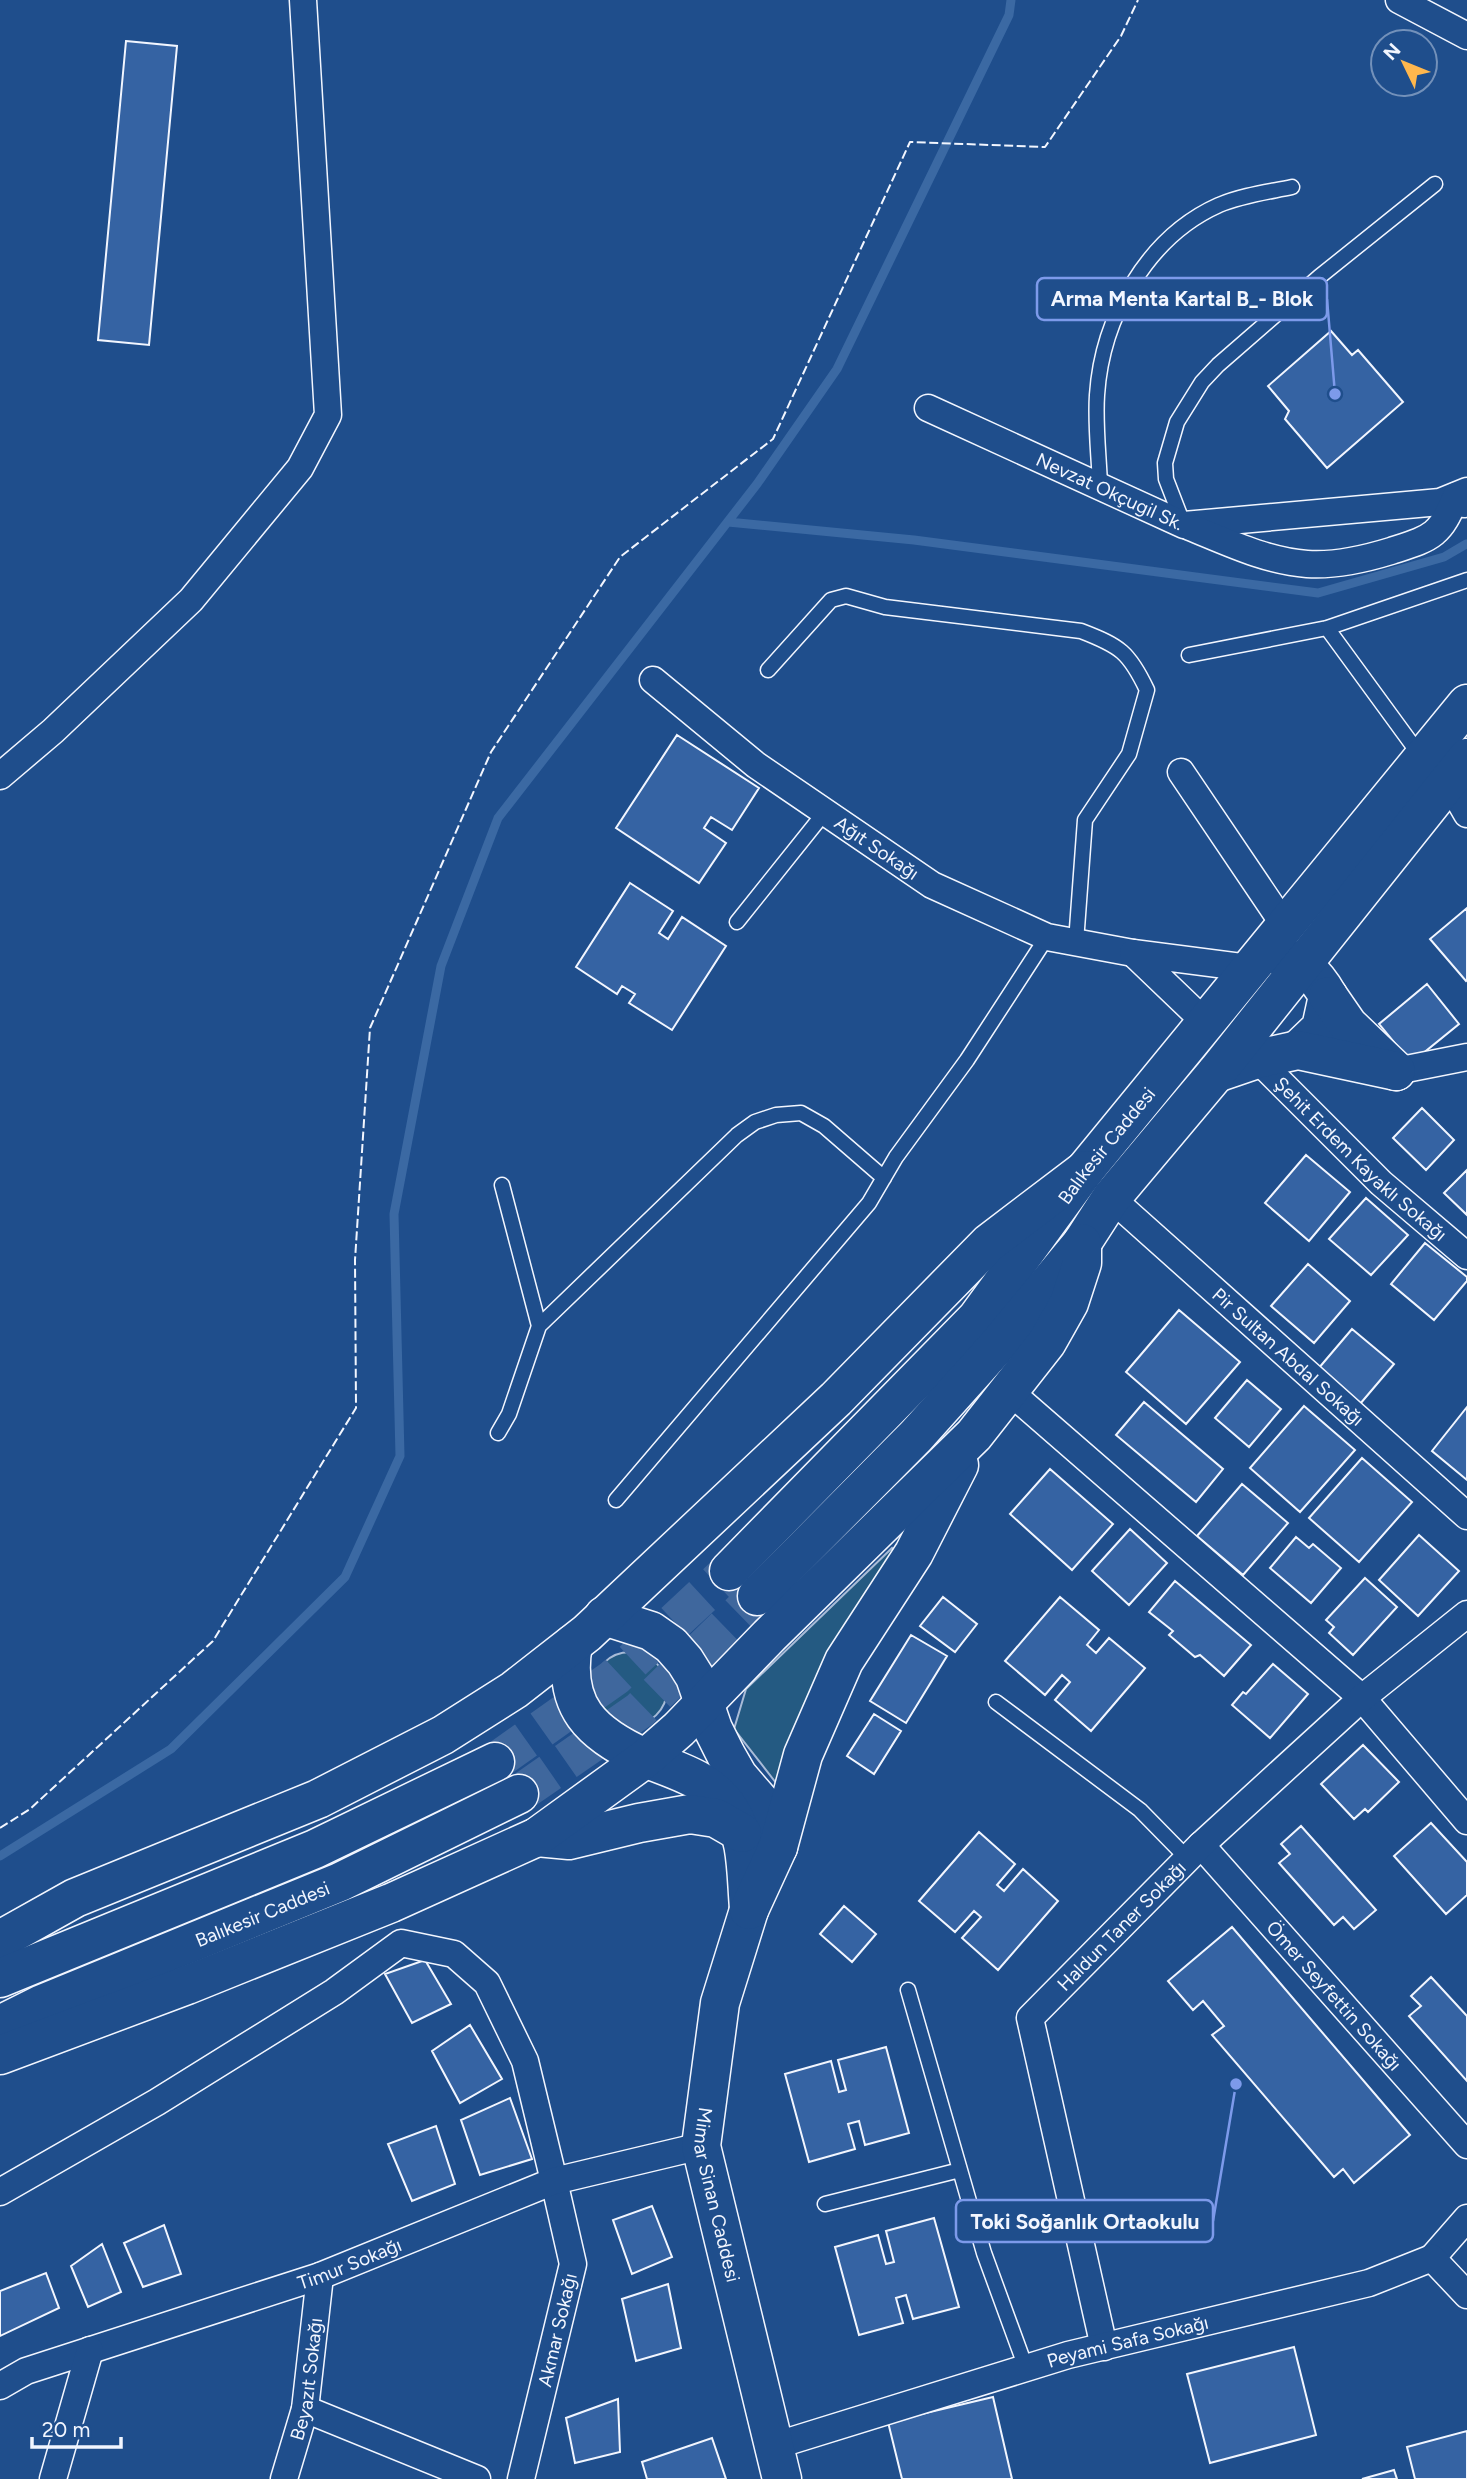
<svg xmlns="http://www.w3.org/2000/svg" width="1467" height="2479" font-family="Figtree,sans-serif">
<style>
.green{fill:#245a82;stroke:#a8bbd7;stroke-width:2}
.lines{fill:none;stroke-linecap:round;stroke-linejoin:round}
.stream{stroke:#3b69a3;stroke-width:9}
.building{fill:#3563a3;stroke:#f2f6ff;stroke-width:2}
.primary-tunnel{stroke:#3f679d;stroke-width:38;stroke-dasharray:38 19;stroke-linecap:butt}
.lane-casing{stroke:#f2f6ff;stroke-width:17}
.street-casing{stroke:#f2f6ff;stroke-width:29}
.secondary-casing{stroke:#f2f6ff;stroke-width:41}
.primary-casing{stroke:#f2f6ff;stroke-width:41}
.lane{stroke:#1f4e8c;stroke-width:14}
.street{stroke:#1f4e8c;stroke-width:26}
.secondary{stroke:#1f4e8c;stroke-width:38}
.primary{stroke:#1f4e8c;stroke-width:38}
.fence{stroke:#f2f6ff;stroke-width:2;stroke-dasharray:9 3.5;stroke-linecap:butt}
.labels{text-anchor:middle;stroke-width:5;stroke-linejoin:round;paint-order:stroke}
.street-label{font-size:19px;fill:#f2f6ff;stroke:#1f4e8c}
.leader{fill:none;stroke:#7d9aea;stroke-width:2.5}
.callout-dot{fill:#7d9aea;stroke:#1f4e8c;stroke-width:2.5}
.callout{fill:#1f4e8c;stroke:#7d9aea;stroke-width:2.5}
.callout-label{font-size:21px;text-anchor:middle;font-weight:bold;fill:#f2f6ff}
</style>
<rect width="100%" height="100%" fill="#1f4e8c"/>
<path class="green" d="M 892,1548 L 898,1555 L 780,1788 L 734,1729 L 746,1689 Z
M593 1689a37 37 0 1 1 74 0a37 37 0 1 1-74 0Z"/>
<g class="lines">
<path class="stream" d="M 728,522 L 914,540 L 1318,593 L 1444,557 L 1466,544
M 0,1856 L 171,1749 L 345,1577 L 400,1456 L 394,1214 L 441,966 L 498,818 L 757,484 L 837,369 L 1009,15 L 1011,0"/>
</g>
<path class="building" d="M 126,41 L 177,46 L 149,345 L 98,340 Z
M 1331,331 L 1352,355 L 1358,350 L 1403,402 L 1327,468 L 1285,419 L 1289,411 L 1268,386 Z
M 677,735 L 759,788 L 732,830 L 711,817 L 704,828 L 726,843 L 699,883 L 616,828 Z
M 630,883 L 673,911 L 659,933 L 668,939 L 682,917 L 726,946 L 672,1030 L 629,1003 L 635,994 L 622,986 L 617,994 L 576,967 Z
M 1467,908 L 1467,980 L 1466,981 L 1430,939 Z
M 1427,984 L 1459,1024 L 1411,1063 L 1379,1024 Z
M 1422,1108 L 1454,1140 L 1426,1170 L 1393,1138 Z
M 1306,1155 L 1350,1192 L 1309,1241 L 1265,1203 Z
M 1467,1170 L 1467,1215 L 1444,1193 Z
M 1366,1198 L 1408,1235 L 1371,1275 L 1329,1239 Z
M 1425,1243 L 1467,1277 L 1467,1281 L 1434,1320 L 1391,1284 Z
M 1308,1264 L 1350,1301 L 1314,1343 L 1271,1306 Z
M 1179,1310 L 1240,1362 L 1186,1424 L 1126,1372 Z
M 1352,1329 L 1394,1364 L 1360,1404 L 1318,1369 Z
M 1247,1380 L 1281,1409 L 1249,1447 L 1215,1418 Z
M 1144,1402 L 1223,1469 L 1196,1502 L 1116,1435 Z
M 1304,1406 L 1355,1450 L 1300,1512 L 1250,1468 Z
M 1467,1407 L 1467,1480 L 1432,1451 Z
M 1362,1458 L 1412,1502 L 1359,1562 L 1309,1518 Z
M 1050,1469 L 1113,1524 L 1072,1570 L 1010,1514 Z
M 1242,1484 L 1288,1523 L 1243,1575 L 1197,1536 Z
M 1130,1529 L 1167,1563 L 1129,1605 L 1092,1571 Z
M 1419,1535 L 1459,1571 L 1418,1616 L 1379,1580 Z
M 1296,1537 L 1309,1548 L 1313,1544 L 1341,1568 L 1311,1603 L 1270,1568 Z
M 1365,1578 L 1397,1607 L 1353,1655 L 1329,1633 L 1334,1627 L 1326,1620 Z
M 1175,1581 L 1251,1645 L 1224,1676 L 1200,1655 L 1195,1657 L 1169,1635 L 1173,1631 L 1149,1612 Z
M 943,1597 L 977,1624 L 955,1652 L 920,1626 Z
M 1060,1597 L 1099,1630 L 1087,1645 L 1096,1653 L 1109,1638 L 1145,1668 L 1091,1731 L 1055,1700 L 1070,1682 L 1062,1675 L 1045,1695 L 1005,1661 Z
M 911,1635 L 947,1656 L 906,1723 L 870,1701 Z
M 1273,1664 L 1308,1694 L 1270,1738 L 1232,1705 L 1243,1692 L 1246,1694 Z
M 874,1714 L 901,1731 L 874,1774 L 847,1756 Z
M 1363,1745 L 1399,1782 L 1368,1812 L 1365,1809 L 1354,1819 L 1321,1784 Z
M 1431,1823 L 1467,1862 L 1467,1895 L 1446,1914 L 1394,1856 Z
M 1301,1826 L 1376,1910 L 1354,1929 L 1343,1917 L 1334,1925 L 1279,1863 L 1290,1854 L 1281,1844 Z
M 979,1832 L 1015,1864 L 997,1885 L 1004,1891 L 1023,1869 L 1058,1901 L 998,1970 L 962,1938 L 981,1917 L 974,1911 L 955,1932 L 919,1901 Z
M 844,1906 L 876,1934 L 852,1962 L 820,1934 Z
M 1232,1927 L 1410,2135 L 1354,2183 L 1343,2169 L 1334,2177 L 1212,2035 L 1224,2026 L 1203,2001 L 1193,2010 L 1168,1981 Z
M 425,1960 L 451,2004 L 412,2023 L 385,1974 Z
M 1431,1977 L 1467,2016 L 1467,2081 L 1409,2016 L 1421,2006 L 1411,1996 Z
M 470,2025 L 502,2079 L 460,2103 L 432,2051 Z
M 886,2047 L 909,2133 L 865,2145 L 859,2121 L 848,2124 L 855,2149 L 809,2162 L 785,2074 L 831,2061 L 839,2092 L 846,2090 L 838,2060 Z
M 510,2098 L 532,2159 L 480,2175 L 461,2120 Z
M 436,2126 L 455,2184 L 412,2201 L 388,2144 Z
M 652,2206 L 672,2257 L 632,2274 L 613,2220 Z
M 934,2218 L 959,2307 L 913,2319 L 906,2295 L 896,2298 L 903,2323 L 859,2335 L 835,2247 L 878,2235 L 886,2264 L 894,2262 L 886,2231 Z
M 164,2225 L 181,2274 L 143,2287 L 124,2243 Z
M 102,2244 L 121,2292 L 88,2307 L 71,2266 Z
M 46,2273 L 59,2308 L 0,2336 L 0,2291 Z
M 668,2284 L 681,2348 L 636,2361 L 622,2299 Z
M 1294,2347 L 1316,2435 L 1210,2463 L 1187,2374 Z
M 993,2397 L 1012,2479 L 902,2479 L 888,2422 Z
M 618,2399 L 620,2452 L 575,2463 L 566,2418 Z
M 1467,2431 L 1467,2479 L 1415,2479 L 1407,2447 Z
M 712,2438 L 726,2479 L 647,2479 L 642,2462 Z
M 1394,2470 L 1397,2479 L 1362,2479 Z"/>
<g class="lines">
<path class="primary-tunnel" d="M 495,1762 L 615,1677 L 729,1571
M 519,1794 L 640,1710 L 757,1596"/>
<g class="lane-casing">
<path id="lane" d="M 1100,486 C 1099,456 1095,425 1097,395 C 1102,318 1147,237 1219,205 C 1243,195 1268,192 1292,187
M 1183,523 L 1166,479 L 1165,463 L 1177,422 L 1202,382 L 1218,365 L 1319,277 L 1435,184
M 1327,628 L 1422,758
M 1189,655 L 1327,628 L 1467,580
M 768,670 L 831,600 L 846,596 L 885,607 L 1081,631 C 1120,646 1129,652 1147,690 L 1129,754 L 1085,820 L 1076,942
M 737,922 L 825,812
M 539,1326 L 737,1135 L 755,1122 L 776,1115 L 801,1113 L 824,1126 L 884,1178
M 498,1433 L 509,1414 L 539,1326 L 502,1185
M 616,1500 L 869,1203 L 896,1157 L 967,1060 L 1047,937
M 996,1702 L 1140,1810 L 1188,1859
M 908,1990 L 984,2253 L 1026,2368
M 825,2204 L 960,2170"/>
</g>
<g class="street-casing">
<g id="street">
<path d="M 1399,0 L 1467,36"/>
<path id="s1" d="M 928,408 L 1184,525 L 1440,502 L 1467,491"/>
<path d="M 1190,527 C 1227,542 1266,561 1307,564 C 1335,566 1365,559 1391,551 C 1431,538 1440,537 1456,496 L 1464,504"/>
<path id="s2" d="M 653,680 L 756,765 L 932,885 L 1047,937 L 1133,953"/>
<path d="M 1181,772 L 1285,926"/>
<path d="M 0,776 L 53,731 L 191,600 L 300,468 L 328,415 L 303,0"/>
<path d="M 1448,781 L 1467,814"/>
<path d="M 1205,1022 L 1133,953 L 1249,968"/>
<path id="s3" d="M 1257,1059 L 1381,1183 L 1467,1256"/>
<path d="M 1396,1071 L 1467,1057"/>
<path id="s4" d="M 1111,1198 L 1467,1516"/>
<path d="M 1009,1391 L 1362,1698 L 1467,1821"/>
<path id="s5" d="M 1201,1845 L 1467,2145"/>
<path d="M 0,2192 L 157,2102 L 334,1992 L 401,1943 L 454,1954 L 487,1983 L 525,2061 L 554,2181 L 573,2264 L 521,2479"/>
<path d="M 1432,2258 L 1467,2218"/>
<path id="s6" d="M 1104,2347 L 1030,2018 L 1201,1845 L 1362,1698 L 1467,1614"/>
<path id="s7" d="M 0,2386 L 26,2371 L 320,2276 L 554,2181 L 701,2146"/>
<path d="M 305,2409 L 477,2479"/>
<path id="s8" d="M 774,2446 L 1068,2355 L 1369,2283 L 1432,2258 L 1467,2295"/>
<path d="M 53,2479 L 90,2350"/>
<path id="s9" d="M 284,2479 L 305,2409 L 320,2276"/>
</g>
</g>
<g class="secondary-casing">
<g id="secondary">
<path id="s10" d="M 749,1910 L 720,2003 L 701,2146 L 782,2479"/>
</g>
</g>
<g class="primary-casing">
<g id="primary">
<path d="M 1280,956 C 1303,961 1317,976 1328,996 L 1321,1028 L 1298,1050"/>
<path d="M 1328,996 L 1348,1025 L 1396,1071"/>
<path d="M 1216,1073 L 1257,1059 L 1298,1050 L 1396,1071"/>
<path id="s11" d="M 729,1571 L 977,1318 L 1085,1170 L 1467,704"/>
<path d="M 757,1596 L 916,1436 L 995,1348 L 1082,1243 L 1111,1198 L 1216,1073 L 1467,758"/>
<path d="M 604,1616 L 651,1631 L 671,1645 L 685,1661 L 695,1677 L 713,1729 L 726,1755 L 738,1776 L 770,1813 L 778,1847"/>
<path d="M 573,1644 C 562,1706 591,1734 645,1758 C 676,1771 711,1779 730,1810 C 748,1838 746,1875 749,1908"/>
<path d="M 537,1837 L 569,1840 L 639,1823 L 690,1814 L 716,1818 L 742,1833"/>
<path d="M 749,1910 L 778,1847 L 803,1755 L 844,1661 L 914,1553 L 959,1465"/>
<path d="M 0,1940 L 75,1898 L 318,1799 L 443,1735 L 514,1690 L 587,1633 L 836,1399 L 989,1243 L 1085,1170"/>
<path d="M 0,1978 L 315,1849 L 495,1762"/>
<path id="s12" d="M 0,2025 L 42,2004 L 340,1882 L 519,1794"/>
<path d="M 0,2055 L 187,1985 L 391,1903 L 537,1837 L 646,1758 L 679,1729 L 769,1636 L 974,1435 L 1047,1342 L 1069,1303 L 1082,1263 L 1082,1243"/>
</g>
</g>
<use href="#lane" class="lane"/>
<use href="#street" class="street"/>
<use href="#secondary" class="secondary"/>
<use href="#primary" class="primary"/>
<path class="fence" d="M 0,1828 L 30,1809 L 213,1641 L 356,1408 L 355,1260 L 370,1028 L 491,752 L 620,557 L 773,439 L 910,142 L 1045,147 L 1121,36 L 1138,0"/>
</g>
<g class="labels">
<g class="street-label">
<text dy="7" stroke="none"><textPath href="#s1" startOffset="200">Nevzat Okçugil Sk.</textPath></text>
<text dy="7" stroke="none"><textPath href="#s2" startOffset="280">Ağıt Sokağı</textPath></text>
<text dy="7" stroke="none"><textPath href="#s11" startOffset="570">Balıkesir Caddesi</textPath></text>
<text dy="7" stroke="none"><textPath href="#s3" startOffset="144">Şehit Erdem Kayaklı Sokağı</textPath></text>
<text dy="7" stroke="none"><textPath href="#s4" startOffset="238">Pir Sultan Abdal Sokağı</textPath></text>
<text dy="7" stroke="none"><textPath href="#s12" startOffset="285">Balıkesir Caddesi</textPath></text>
<text dy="7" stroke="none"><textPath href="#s6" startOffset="467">Haldun Taner Sokağı</textPath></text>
<text dy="7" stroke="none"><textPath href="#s5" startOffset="201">Ömer Seyfettin Sokağı</textPath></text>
<text dy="7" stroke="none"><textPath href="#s10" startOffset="292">Mimar Sinan Caddesi</textPath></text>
<text dy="7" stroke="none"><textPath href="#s7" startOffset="371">Timur Sokağı</textPath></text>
<text transform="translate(557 2330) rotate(-77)" y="7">Akmar Sokağı</text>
<text dy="7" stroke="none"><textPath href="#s8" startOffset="369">Peyami Safa Sokağı</textPath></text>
<text dy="7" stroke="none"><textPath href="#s9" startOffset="103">Beyazıt Sokağı</textPath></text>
</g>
</g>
<path class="leader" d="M1335 394L1327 299M1236 2084L1213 2221"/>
<g class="callout-dot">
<circle cx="1335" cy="394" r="7"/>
<circle cx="1236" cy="2084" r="7"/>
</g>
<g class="callout">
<rect x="1037" y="278" width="290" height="42" rx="7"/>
<rect x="956" y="2200" width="257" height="42" rx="7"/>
</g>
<g class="callout-label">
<text x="1182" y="306">Arma Menta Kartal B_- Blok</text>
<text x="1085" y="2229">Toki Soğanlık Ortaokulu</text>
</g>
<g transform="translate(1404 63) rotate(313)"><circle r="33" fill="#1f4e8c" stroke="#7391ba" stroke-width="2"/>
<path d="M0-5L12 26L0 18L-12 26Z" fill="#ffb74d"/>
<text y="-10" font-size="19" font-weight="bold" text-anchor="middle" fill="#f2f6ff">N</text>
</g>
<path d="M32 2437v10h89v-10" fill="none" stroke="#f2f6ff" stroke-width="3.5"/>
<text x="42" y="2437" font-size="21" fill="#f2f6ff" stroke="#1f4e8c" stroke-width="5" paint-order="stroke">20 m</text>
</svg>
